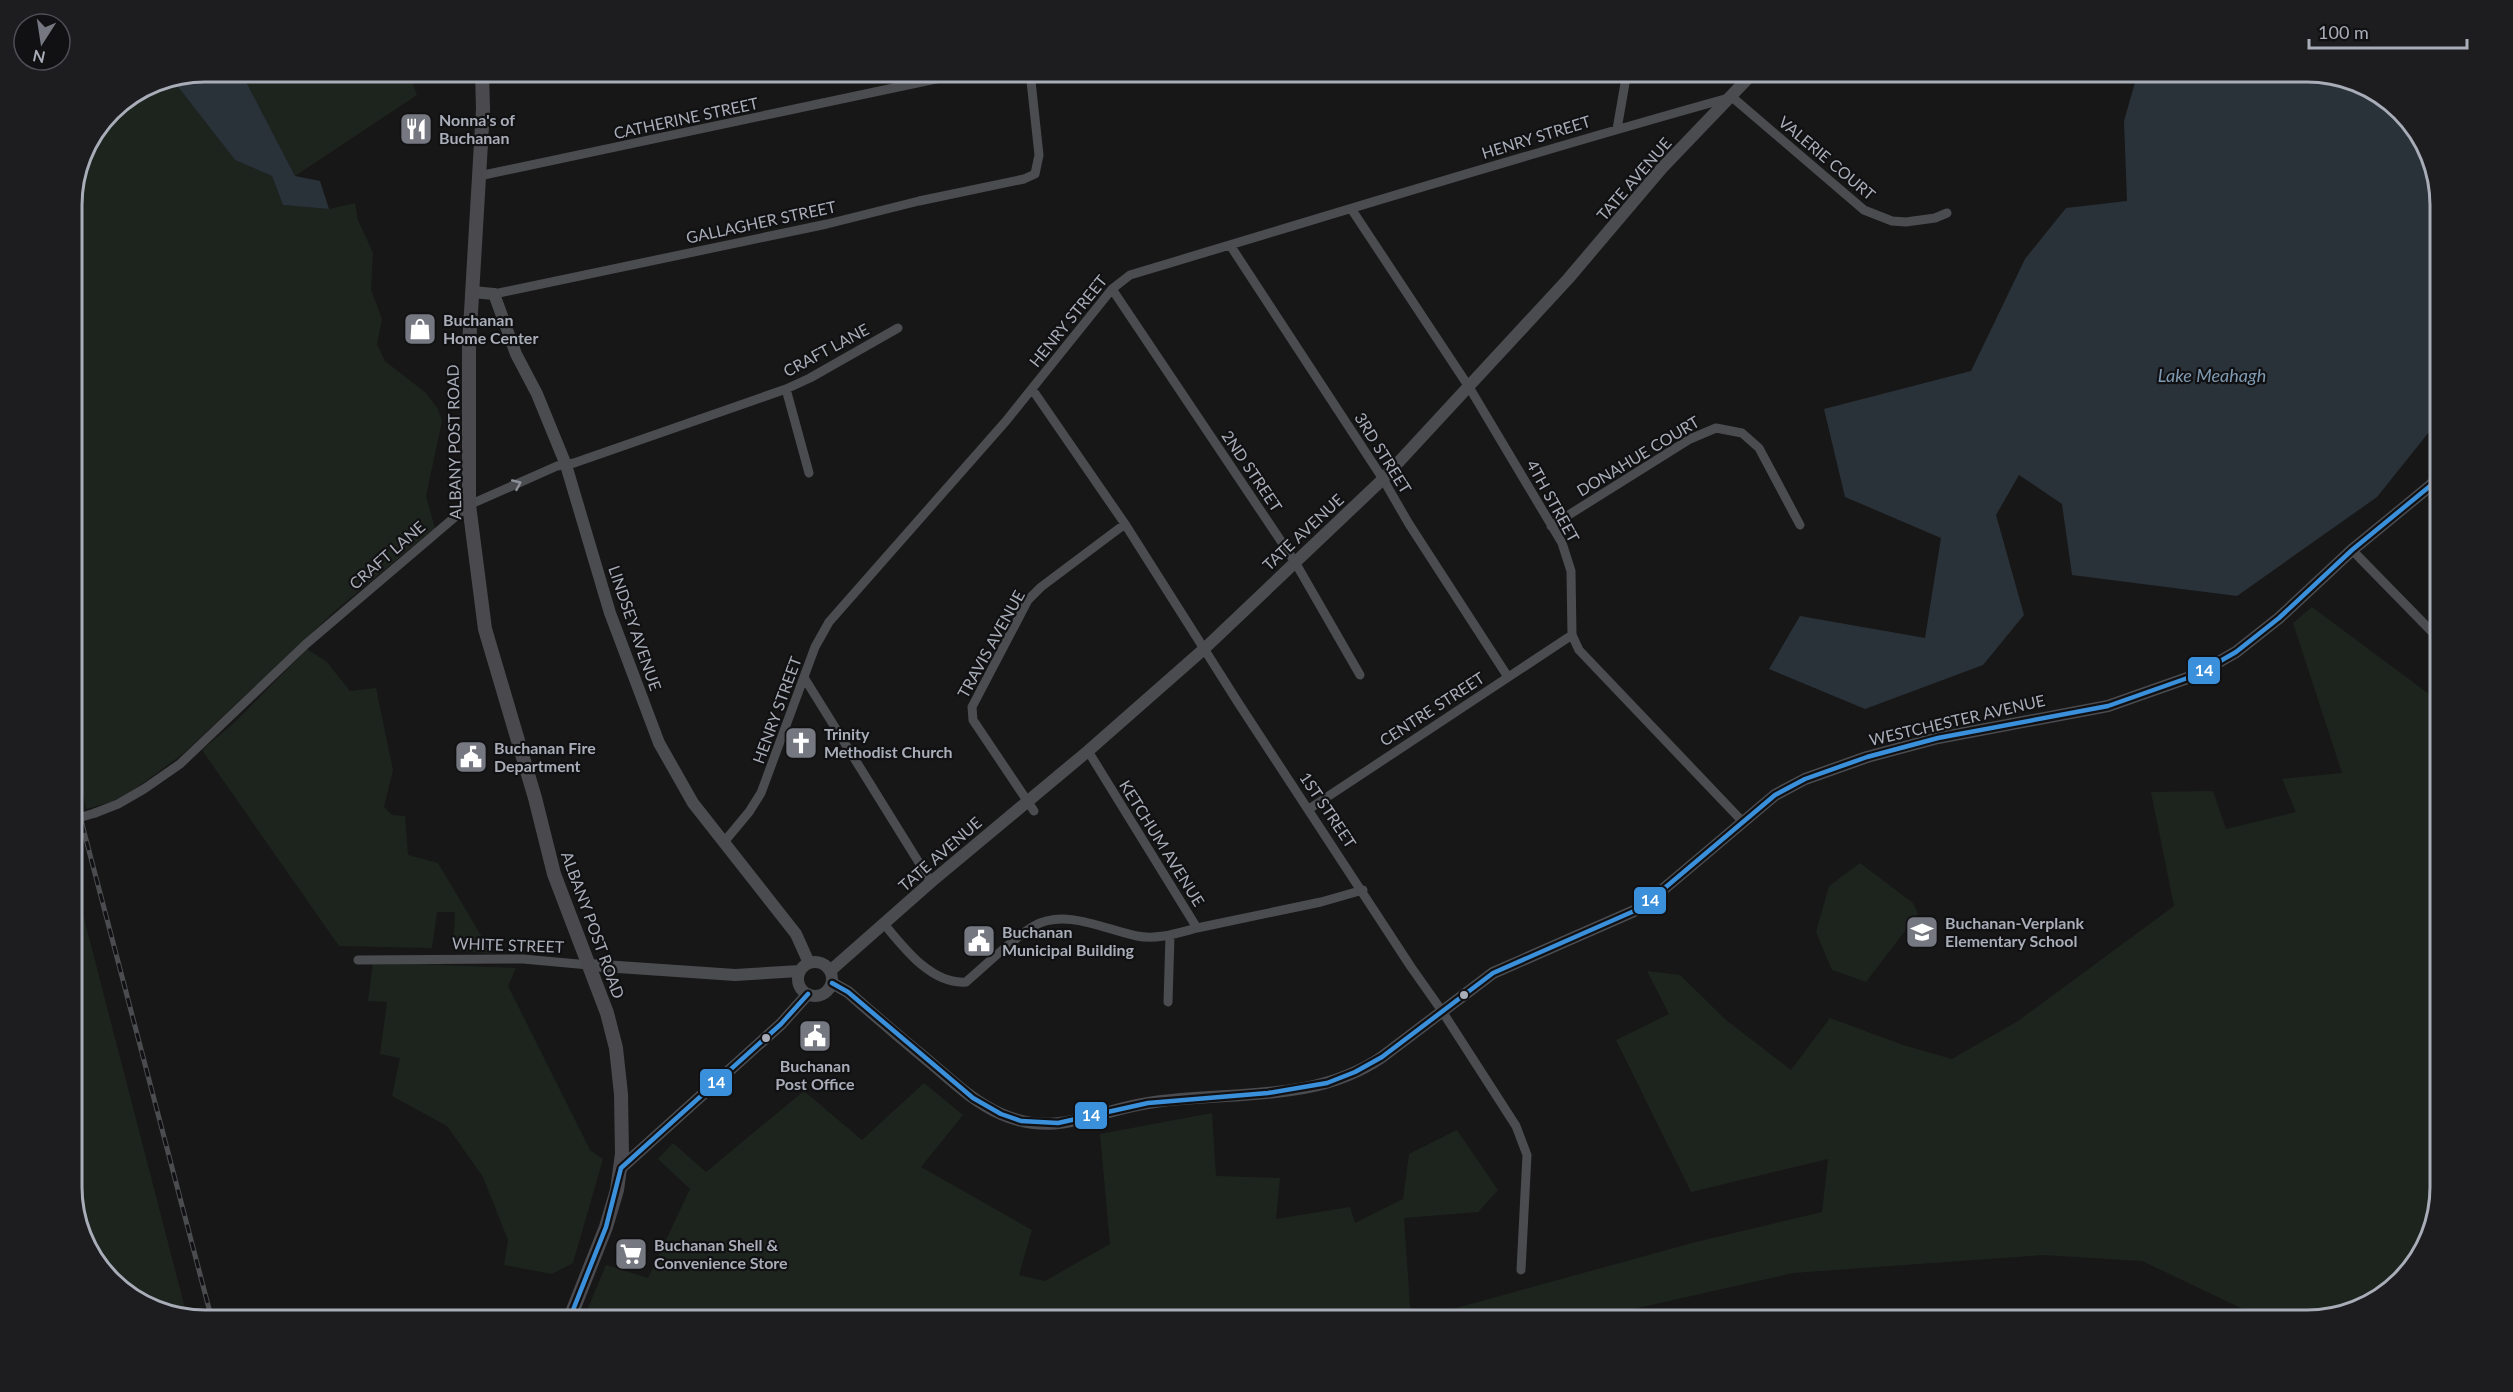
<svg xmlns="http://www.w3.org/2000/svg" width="2513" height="1392" font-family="Lato,sans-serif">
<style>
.green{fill:#1d241e}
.water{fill:#2a3239}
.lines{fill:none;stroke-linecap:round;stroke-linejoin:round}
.minor{stroke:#4b4c50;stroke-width:9}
.tertiary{stroke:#4b4c50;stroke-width:12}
.secondary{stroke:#4a4a4e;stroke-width:14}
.rail-casing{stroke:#4b4c4f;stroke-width:5}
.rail{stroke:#111113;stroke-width:3;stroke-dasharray:9;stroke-linecap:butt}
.minor-bridge{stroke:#4b4c50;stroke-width:9}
.bus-1-casing{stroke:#111113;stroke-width:9}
.bus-1{stroke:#3a90db;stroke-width:4.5}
.oneway{stroke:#8c9099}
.bus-dot{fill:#a8adb8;stroke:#111113;stroke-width:2}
.labels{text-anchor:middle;stroke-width:4.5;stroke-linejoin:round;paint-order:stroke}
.street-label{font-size:16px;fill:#a8adb8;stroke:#111113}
.poi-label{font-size:16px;font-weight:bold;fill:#a8adb8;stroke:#111113;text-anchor:start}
.water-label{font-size:18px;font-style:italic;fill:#7f9bb3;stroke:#111113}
.rim{fill:none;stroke:#a8adb8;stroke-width:3}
.line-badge{stroke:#111113;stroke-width:2}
.badge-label{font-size:16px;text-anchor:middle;font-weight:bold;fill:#fff}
</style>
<rect width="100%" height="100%" fill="#171717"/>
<path class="green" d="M 241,72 L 408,72 L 417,95 L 295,176 Z
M 172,79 L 235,160 L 272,176 L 283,205 L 329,209 L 355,203 L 358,220 L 373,253 L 371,290 L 382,319 L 377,344 L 385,361 L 426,393 L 438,409 L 442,421 L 426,496 L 435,528 L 336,610 L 184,753 L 131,792 L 111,802 L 86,809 L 72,737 L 72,197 L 82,154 L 111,111 L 155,82 Z
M 2312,607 L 2441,703 L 2441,1187 L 2427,1246 L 2375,1302 L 2308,1320 L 2266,1320 L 2142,1261 L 2043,1255 L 1793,1273 L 1629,1310 L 1559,1320 L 1413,1320 L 1692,1243 L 1822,1212 L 1828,1159 L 1691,1192 L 1616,1040 L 1669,1014 L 1647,971 L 1680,975 L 1726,1020 L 1791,1070 L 1830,1018 L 1903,1045 L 1952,1059 L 2018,1021 L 2174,906 L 2151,792 L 2213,791 L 2226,829 L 2296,812 L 2282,779 L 2342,773 L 2293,623 Z
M 307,649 L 327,662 L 350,691 L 376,688 L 393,770 L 384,807 L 392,815 L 405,816 L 408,855 L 438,863 L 492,954 L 453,950 L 455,912 L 437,912 L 432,948 L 339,946 L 202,750 L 235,722 Z
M 1860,863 L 1913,903 L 1918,914 L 1866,982 L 1832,970 L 1816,932 L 1829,886 Z
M 72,872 L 187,1316 L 146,1306 L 95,1261 L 72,1196 Z
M 373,962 L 516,968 L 508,986 L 590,1150 L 603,1159 L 573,1263 L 552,1274 L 504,1265 L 508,1240 L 483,1177 L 447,1126 L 392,1096 L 400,1058 L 380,1054 L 387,1002 L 368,1001 Z
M 924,1083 L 963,1115 L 921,1167 L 1032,1230 L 1019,1275 L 1045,1281 L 1110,1244 L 1100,1134 L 1212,1113 L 1216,1176 L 1280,1178 L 1276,1219 L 1350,1207 L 1355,1223 L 1403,1199 L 1409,1154 L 1457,1130 L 1498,1190 L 1478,1212 L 1404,1218 L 1411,1320 L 583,1320 L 606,1265 L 648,1278 L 690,1189 L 658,1159 L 673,1143 L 706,1172 L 804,1091 L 862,1140 Z"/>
<path class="water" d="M 205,72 L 241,72 L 295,176 L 320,181 L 329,209 L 283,205 L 272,176 L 235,160 L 172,79 Z
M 2138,72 L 2308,72 L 2367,86 L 2419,131 L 2441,197 L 2441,417 L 2377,497 L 2237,596 L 2072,575 L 2062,504 L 2019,475 L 1996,515 L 2024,615 L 1983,665 L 1865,709 L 1769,669 L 1800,616 L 1925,638 L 1941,538 L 1845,497 L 1824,409 L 1971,371 L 2025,259 L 2066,208 L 2127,201 L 2124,121 Z"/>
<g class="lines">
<path class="minor" d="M 1617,129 L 1627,72
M 479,176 L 969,72
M 1352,210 L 1469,387 L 1562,543 L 1571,571 L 1572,635 L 1579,650 L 1743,822
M 1230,245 L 1383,479 L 1409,524 L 1508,677
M 1112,289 L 1295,562 L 1360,675
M 494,294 L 827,224 L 919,201 L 1024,179 L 1035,174 L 1039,155 L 1030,72
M 786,389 L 809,473
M 1032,389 L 1125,524 L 1239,704 L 1411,967 L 1442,1011 L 1516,1126 L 1527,1155 L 1521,1270
M 1551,526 L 1690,439 L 1716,428 L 1742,433 L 1759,448 L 1800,525
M 2352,550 L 2441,641
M 805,679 L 931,882
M 1088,751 L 1197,928 L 1321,902 L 1363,890
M 1309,809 L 1572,635
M 1034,811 L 973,720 L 972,707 L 1028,600 L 1041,587 L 1125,524
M 95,813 L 118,804 L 144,789 L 180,764 L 306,644 L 469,505 L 557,466 L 574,463 L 786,389 L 810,378 L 898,328
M 724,842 L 749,812 L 761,793 L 815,647 L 829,622 L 1006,421 L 1112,289 L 1130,275 C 1331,215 1530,153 1732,97 L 1864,210 L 1892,221 L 1906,222 L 1935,218 L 1947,213
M 885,925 C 904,948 932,985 966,982 C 985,966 1013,938 1034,926 C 1065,908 1106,930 1137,936 C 1157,940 1178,933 1197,928
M 358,960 L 523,959 L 589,965
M 1168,1002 L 1170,935"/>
<path class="tertiary" d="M 472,292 L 494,294 L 516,354 L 537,394 L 566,465 L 610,613 L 659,743 L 693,803 L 796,934 L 809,963
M798 979a17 17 0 1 1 34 0a17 17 0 1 1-34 0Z
M 589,965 L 735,975 L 800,971
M 830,971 L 931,882 L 1088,751 L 1204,649 L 1383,479 L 1568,279 L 1662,168 L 1754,72
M 832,983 L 848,992 C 875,1016 903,1040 931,1063 C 953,1082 974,1102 1001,1114 C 1055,1138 1096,1111 1148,1103 C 1227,1090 1312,1105 1382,1057 L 1493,973 L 1641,908 L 1775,795 L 1805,779 L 1867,757 L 1938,738 L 2108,706 L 2196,675 L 2236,652 L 2279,618 L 2352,550 L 2441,477
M 621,1168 L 781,1024 L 808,994"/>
<path class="secondary" d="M 482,72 L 483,109 L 469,346 L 469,505 L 485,629 L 535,798 L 554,874 L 607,1013 L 616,1048 L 621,1094 L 622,1154 L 617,1190 L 606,1227 L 569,1320"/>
<g class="rail-casing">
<path id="rail" d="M 72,771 L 82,824 L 212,1320"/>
</g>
<use href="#rail" class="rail"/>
<path class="minor-bridge" d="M 72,820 L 95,813"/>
<g class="bus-1-casing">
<path id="bus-1" d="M 832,983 L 848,992 L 973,1098 L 1001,1114 L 1021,1121 L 1058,1123 L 1148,1103 L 1268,1093 L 1327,1083 L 1355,1072 L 1382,1057 L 1493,973 L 1641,908 L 1775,795 L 1805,779 L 1867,757 L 1938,738 L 2108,706 L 2196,675 L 2236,652 L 2279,618 L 2352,550 L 2441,477
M 621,1168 L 781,1024 L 808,994
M 569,1320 L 606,1227 L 621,1168"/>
</g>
<use href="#bus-1" class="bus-1"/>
</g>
<defs><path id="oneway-chevron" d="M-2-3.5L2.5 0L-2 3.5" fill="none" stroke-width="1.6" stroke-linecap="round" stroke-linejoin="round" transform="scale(1.5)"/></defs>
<use class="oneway" href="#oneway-chevron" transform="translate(517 484) rotate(-24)"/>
<defs>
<g id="restaurant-square" transform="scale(1.725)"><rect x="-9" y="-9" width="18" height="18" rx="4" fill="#757880" stroke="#111113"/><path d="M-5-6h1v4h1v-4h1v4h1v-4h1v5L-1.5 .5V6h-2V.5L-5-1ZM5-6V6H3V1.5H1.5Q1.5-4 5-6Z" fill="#fff"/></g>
<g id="shop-square" transform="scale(1.725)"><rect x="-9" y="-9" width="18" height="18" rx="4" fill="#757880" stroke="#111113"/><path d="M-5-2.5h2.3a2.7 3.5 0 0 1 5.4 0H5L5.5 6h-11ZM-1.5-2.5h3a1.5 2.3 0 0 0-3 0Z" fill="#fff"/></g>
<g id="church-square" transform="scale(1.725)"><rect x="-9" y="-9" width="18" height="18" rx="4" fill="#757880" stroke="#111113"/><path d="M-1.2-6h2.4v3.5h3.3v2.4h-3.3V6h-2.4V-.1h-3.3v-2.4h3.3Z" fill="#fff"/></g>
<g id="civic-square" transform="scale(1.725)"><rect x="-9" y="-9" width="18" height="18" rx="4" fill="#757880" stroke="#111113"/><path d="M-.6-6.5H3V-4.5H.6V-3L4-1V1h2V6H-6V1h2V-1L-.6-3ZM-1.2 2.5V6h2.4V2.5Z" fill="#fff"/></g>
<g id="school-square" transform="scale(1.725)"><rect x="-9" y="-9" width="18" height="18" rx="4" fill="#757880" stroke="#111113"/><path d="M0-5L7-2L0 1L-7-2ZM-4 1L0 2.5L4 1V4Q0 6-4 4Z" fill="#fff"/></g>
<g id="supermarket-square" transform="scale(1.725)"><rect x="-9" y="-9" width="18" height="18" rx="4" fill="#757880" stroke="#111113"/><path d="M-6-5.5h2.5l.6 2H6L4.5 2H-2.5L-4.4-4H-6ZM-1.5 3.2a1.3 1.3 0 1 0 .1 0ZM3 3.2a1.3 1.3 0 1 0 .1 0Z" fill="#fff"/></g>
</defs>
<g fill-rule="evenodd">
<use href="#restaurant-square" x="416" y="129"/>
<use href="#shop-square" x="420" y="329"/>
<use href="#church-square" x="801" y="743"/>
<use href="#civic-square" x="471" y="757"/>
<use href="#school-square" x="1922" y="932"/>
<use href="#civic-square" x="979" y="941"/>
<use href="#civic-square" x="815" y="1036"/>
<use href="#supermarket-square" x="631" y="1254"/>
</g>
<g class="bus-dot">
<circle cx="1464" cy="995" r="5"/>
<circle cx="766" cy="1038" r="5"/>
</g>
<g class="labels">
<g class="street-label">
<text transform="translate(686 118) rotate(-12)" y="6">CATHERINE STREET</text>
<text transform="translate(1536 137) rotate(-17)" y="6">HENRY STREET</text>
<text transform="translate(1827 158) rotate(40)" y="6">VALERIE COURT</text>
<text transform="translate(1634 179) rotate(-49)" y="6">TATE AVENUE</text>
<text transform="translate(761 222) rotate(-12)" y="6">GALLAGHER STREET</text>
<text transform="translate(1068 321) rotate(-51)" y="6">HENRY STREET</text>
<text transform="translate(826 350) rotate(-28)" y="6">CRAFT LANE</text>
<text transform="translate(454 442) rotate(-91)" y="6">ALBANY POST ROAD</text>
<text transform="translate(1383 453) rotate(58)" y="6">3RD STREET</text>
<text transform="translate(1638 456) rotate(-31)" y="6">DONAHUE COURT</text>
<text transform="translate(1252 471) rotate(56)" y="6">2ND STREET</text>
<text transform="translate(1553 501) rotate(61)" y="6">4TH STREET</text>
<text transform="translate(1303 532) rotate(-43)" y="6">TATE AVENUE</text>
<text transform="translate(387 555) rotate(-41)" y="6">CRAFT LANE</text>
<text transform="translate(635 628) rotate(71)" y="6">LINDSEY AVENUE</text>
<text transform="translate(991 644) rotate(-61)" y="6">TRAVIS AVENUE</text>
<text transform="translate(1432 709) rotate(-33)" y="6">CENTRE STREET</text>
<text transform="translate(777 710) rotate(-70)" y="6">HENRY STREET</text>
<text transform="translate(1957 720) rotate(-13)" y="6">WESTCHESTER AVENUE</text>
<text transform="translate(1328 810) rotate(56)" y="6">1ST STREET</text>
<text transform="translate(1162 843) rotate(58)" y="6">KETCHUM AVENUE</text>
<text transform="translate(940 854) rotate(-41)" y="6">TATE AVENUE</text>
<text transform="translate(593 925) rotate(70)" y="6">ALBANY POST ROAD</text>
<text transform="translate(508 945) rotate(2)" y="6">WHITE STREET</text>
</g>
<g class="poi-label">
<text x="439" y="126">Nonna's of<tspan x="439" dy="18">Buchanan</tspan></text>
<text x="443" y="326">Buchanan<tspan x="443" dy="18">Home Center</tspan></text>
<text x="824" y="740">Trinity<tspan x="824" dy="18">Methodist Church</tspan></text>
<text x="494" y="754">Buchanan Fire<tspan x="494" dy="18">Department</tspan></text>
<text x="1945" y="929">Buchanan-Verplank<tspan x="1945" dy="18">Elementary School</tspan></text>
<text x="1002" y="938">Buchanan<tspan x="1002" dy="18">Municipal Building</tspan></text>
<text x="815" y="1072" text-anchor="middle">Buchanan<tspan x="815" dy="18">Post Office</tspan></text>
<text x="654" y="1251">Buchanan Shell &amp;<tspan x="654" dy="18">Convenience Store</tspan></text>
</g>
<g class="water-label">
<text x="2212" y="382">Lake Meahagh</text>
</g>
</g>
<path d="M0 0H2513V1392H0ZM205 82H2307A123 123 0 0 1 2430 205V1187A123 123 0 0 1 2307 1310H205A123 123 0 0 1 82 1187V205A123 123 0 0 1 205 82Z" fill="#1d1d20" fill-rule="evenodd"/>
<path class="rim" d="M205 82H2307A123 123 0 0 1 2430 205V1187A123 123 0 0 1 2307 1310H205A123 123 0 0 1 82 1187V205A123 123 0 0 1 205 82Z"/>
<g class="line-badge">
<rect x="2187" y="656" width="34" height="29" rx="6" fill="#3a90db"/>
<rect x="1633" y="886" width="34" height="29" rx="6" fill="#3a90db"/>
<rect x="699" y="1068" width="34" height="29" rx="6" fill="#3a90db"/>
<rect x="1074" y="1101" width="34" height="29" rx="6" fill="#3a90db"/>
</g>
<g class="badge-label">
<text x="2204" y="676">14</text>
<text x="1650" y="906">14</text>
<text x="716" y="1088">14</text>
<text x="1091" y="1121">14</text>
</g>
<g transform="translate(42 42) rotate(192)"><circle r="28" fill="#111113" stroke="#4d4f55" stroke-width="1.5"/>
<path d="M0-4.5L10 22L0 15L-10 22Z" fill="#757880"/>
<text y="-9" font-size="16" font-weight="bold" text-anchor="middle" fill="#a8adb8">N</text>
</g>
<path d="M2309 39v9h158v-9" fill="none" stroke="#a8adb8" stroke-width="3"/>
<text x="2318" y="39" font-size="18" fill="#a8adb8" stroke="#111113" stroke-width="4.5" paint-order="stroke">100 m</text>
</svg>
